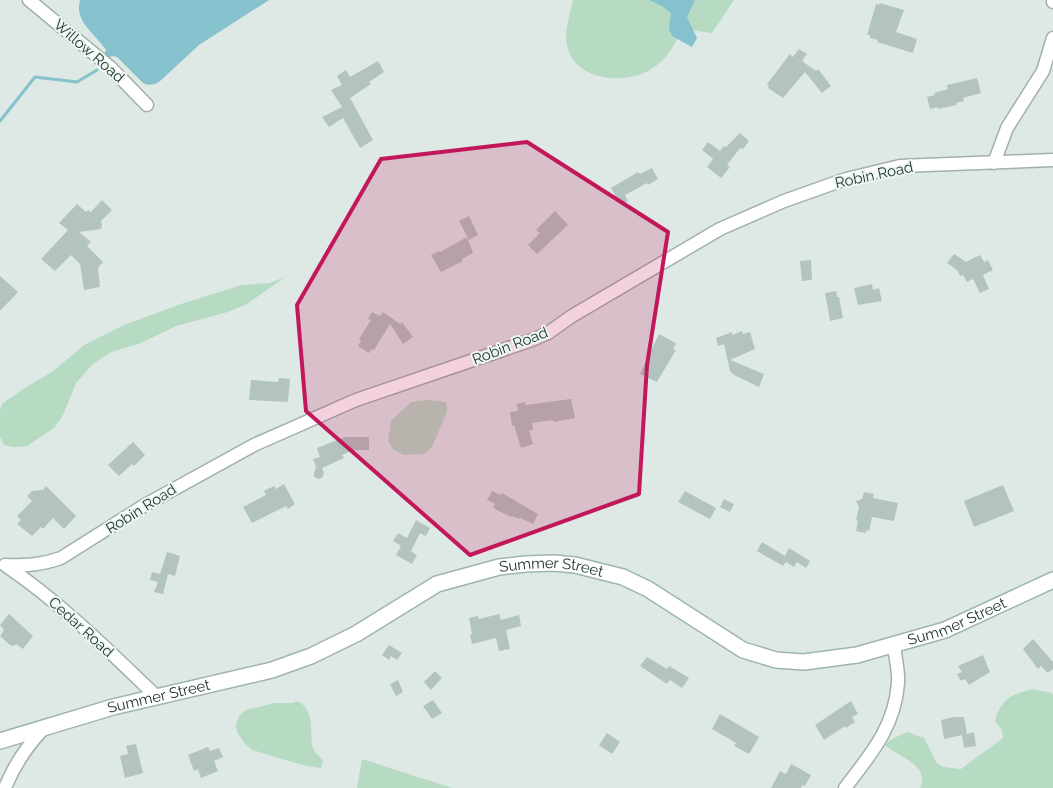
<svg xmlns="http://www.w3.org/2000/svg" width="1053" height="788" font-family="Raleway,sans-serif">
<style>
.green{fill:#b7dac2}
.water{fill:#86c1ce}
.lines{fill:none;stroke-linecap:round;stroke-linejoin:round}
.stream{stroke:#86c1ce;stroke-width:3}
.building{fill:#b3c4be}
.street-casing{stroke:#a1b0ac;stroke-width:15}
.secondary-casing{stroke:#9db5ad;stroke-width:18}
.street{stroke:#fff;stroke-width:12}
.secondary{stroke:#fff;stroke-width:15}
.marked{fill:#c2185b;fill-opacity:0.2;stroke:#c2185b;stroke-width:4;stroke-linejoin:round}
.labels{text-anchor:middle;stroke-width:4;stroke-linejoin:round;paint-order:stroke}
.street-label{font-size:15px;fill:#203833;stroke:#eef6f2}
</style>
<rect width="100%" height="100%" fill="#dee9e5"/>
<path class="green" d="M 573,0 L 734,0 L 712,33 L 683,29 C 677,38 672,51 665,58 C 658,65 648,72 639,75 C 613,83 573,77 567,45 C 564,31 570,14 573,0 Z
M 285,277 L 247,304 L 228,312 L 176,326 L 141,343 L 111,352 L 93,364 L 76,383 L 63,415 L 54,428 L 27,446 L 13,447 L 4,445 L 0,437 L 0,411 L 2,404 L 23,389 L 52,372 L 84,345 L 124,325 L 184,303 L 242,285 L 269,283 Z
M 428,400 L 446,402 L 447,412 L 432,447 L 424,454 L 403,455 L 393,449 L 388,441 L 391,421 L 411,402 Z
M 1033,689 L 1051,693 L 1053,695 L 1053,788 L 920,788 C 930,764 899,758 885,745 L 890,740 L 907,732 L 924,738 L 936,762 L 943,767 L 961,769 L 1003,738 L 1002,730 L 995,722 C 1000,699 1012,694 1033,689 Z
M 297,701 C 316,709 309,734 313,748 C 315,753 320,757 323,760 L 321,768 L 306,766 L 252,750 L 245,744 L 237,732 L 236,724 L 240,715 L 246,710 L 275,703 L 293,703 Z
M 362,759 L 452,788 L 357,788 Z"/>
<path class="water" d="M 80,0 L 269,0 L 199,45 L 159,82 C 153,85 149,86 143,83 L 117,57 L 112,56 L 108,58 L 104,55 L 106,50 C 95,33 74,22 80,0 Z
M 649,0 L 695,0 L 687,17 L 697,38 L 692,47 L 672,36 L 669,29 L 671,13 L 662,6 Z"/>
<g class="lines">
<path class="stream" d="M 0,121 L 35,77 L 77,82 L 97,70"/>
</g>
<path class="building" d="M 880,3 L 904,10 L 896,32 L 917,39 L 913,53 L 877,42 L 878,40 L 870,38 L 870,35 L 867,35 L 876,4 L 879,5 Z
M 799,49 L 807,54 L 802,61 L 816,71 L 818,69 L 831,86 L 822,93 L 805,72 L 783,98 L 768,88 L 769,86 L 767,84 L 790,54 L 793,57 Z
M 378,61 L 384,72 L 369,82 L 371,84 L 350,98 L 373,140 L 360,148 L 343,118 L 329,127 L 322,117 L 342,107 L 331,90 L 342,85 L 337,76 L 346,70 L 350,77 Z
M 977,78 L 981,93 L 963,98 L 964,101 L 956,103 L 957,105 L 938,109 L 938,107 L 930,109 L 927,97 L 935,95 L 934,93 L 948,89 L 947,85 Z
M 740,133 L 749,141 L 743,149 L 740,148 L 727,165 L 730,167 L 721,178 L 707,167 L 713,159 L 702,150 L 708,142 L 720,151 L 724,146 L 726,147 Z
M 652,168 L 658,179 L 648,185 L 647,183 L 625,195 L 628,201 L 621,205 L 611,188 L 638,172 L 640,174 Z
M 102,200 L 112,210 L 101,221 L 102,226 L 101,229 L 79,232 L 91,242 L 87,246 L 103,262 L 98,268 L 100,287 L 84,290 L 80,264 L 71,255 L 55,271 L 41,259 L 68,230 L 59,223 L 77,204 L 86,212 L 88,210 L 91,212 Z
M 555,211 L 568,225 L 537,254 L 528,245 L 540,233 L 536,230 Z
M 469,216 L 478,235 L 469,240 L 459,221 Z
M 467,237 L 473,253 L 462,259 L 463,261 L 441,272 L 431,255 L 439,251 L 440,252 Z
M 954,254 L 966,262 L 980,255 L 984,262 L 988,260 L 993,270 L 983,275 L 989,289 L 980,293 L 973,279 L 967,282 L 963,275 L 960,276 L 958,271 L 947,263 Z
M 811,260 L 812,280 L 802,281 L 800,261 Z
M 0,276 L 18,292 L 0,311 Z
M 872,284 L 873,290 L 879,288 L 882,301 L 858,305 L 854,288 Z
M 836,291 L 837,297 L 839,297 L 843,318 L 830,321 L 825,293 Z
M 372,312 L 380,316 L 383,312 L 400,324 L 402,322 L 413,337 L 403,344 L 390,324 L 374,350 L 372,349 L 369,353 L 358,346 L 361,341 L 359,339 L 371,320 L 368,319 Z
M 742,331 L 743,334 L 750,332 L 755,349 L 730,360 L 764,374 L 759,387 L 734,375 L 730,371 L 724,344 L 718,346 L 716,338 L 732,332 L 732,335 Z
M 659,334 L 676,343 L 673,349 L 676,350 L 657,382 L 640,374 Z
M 279,378 L 290,379 L 288,402 L 249,400 L 251,380 L 278,382 Z
M 571,399 L 575,418 L 554,422 L 553,420 L 532,423 L 533,430 L 529,430 L 533,444 L 521,448 L 514,425 L 512,426 L 510,412 L 518,411 L 517,404 L 525,402 L 526,405 Z
M 345,437 L 369,437 L 369,450 L 354,450 L 342,455 L 344,458 L 322,468 L 324,473 L 322,478 L 318,479 L 314,477 L 314,473 L 316,467 L 313,459 L 320,457 L 317,448 Z
M 133,442 L 145,455 L 134,466 L 132,464 L 119,476 L 108,465 Z
M 284,484 L 295,504 L 288,509 L 286,506 L 252,523 L 243,507 L 266,495 L 264,491 L 274,486 L 276,489 Z
M 1003,485 L 1014,511 L 974,527 L 964,501 Z
M 46,486 L 76,516 L 64,529 L 53,518 L 43,529 L 41,527 L 32,536 L 17,524 L 21,520 L 17,516 L 32,501 L 27,496 L 32,491 L 43,490 Z
M 492,491 L 501,495 L 502,493 L 538,514 L 533,524 L 520,518 L 520,519 L 512,516 L 511,517 L 493,508 L 495,504 L 487,500 Z
M 685,491 L 716,508 L 710,519 L 678,502 Z
M 864,492 L 874,494 L 873,498 L 898,503 L 894,521 L 872,517 L 869,531 L 866,530 L 866,533 L 856,531 L 858,521 L 856,520 L 859,507 L 856,501 L 862,499 Z
M 724,499 L 734,504 L 730,512 L 720,507 Z
M 416,520 L 430,528 L 426,536 L 420,533 L 411,551 L 417,555 L 412,564 L 396,555 L 401,546 L 393,541 L 398,533 L 407,538 Z
M 762,542 L 785,556 L 789,548 L 810,561 L 806,568 L 797,562 L 794,567 L 786,562 L 783,566 L 757,551 Z
M 167,552 L 180,556 L 175,576 L 168,574 L 163,594 L 154,592 L 158,582 L 150,580 L 152,572 L 160,574 Z
M 9,614 L 33,636 L 23,649 L 16,644 L 14,646 L 10,645 L 0,636 L 4,630 L 0,625 Z
M 499,614 L 501,620 L 519,615 L 521,626 L 506,630 L 510,649 L 499,651 L 496,638 L 472,644 L 470,634 L 472,634 L 469,618 L 478,616 L 479,619 Z
M 1033,639 L 1053,662 L 1053,669 L 1048,673 L 1041,666 L 1038,669 L 1023,649 Z
M 389,645 L 402,653 L 397,660 L 391,656 L 389,660 L 382,655 Z
M 983,655 L 990,672 L 969,685 L 965,679 L 961,681 L 957,674 L 962,672 L 958,666 Z
M 647,657 L 667,669 L 669,666 L 689,678 L 682,688 L 670,680 L 667,684 L 640,666 Z
M 435,671 L 442,678 L 431,690 L 424,682 Z
M 398,680 L 403,692 L 396,696 L 390,684 Z
M 433,700 L 442,713 L 432,719 L 423,706 Z
M 851,701 L 858,714 L 852,717 L 855,722 L 846,728 L 845,726 L 824,740 L 815,725 Z
M 720,714 L 759,737 L 749,754 L 734,746 L 736,743 L 712,729 Z
M 954,717 L 964,717 L 967,734 L 974,732 L 976,746 L 964,748 L 962,735 L 944,739 L 941,720 Z
M 607,733 L 620,742 L 612,754 L 599,745 Z
M 136,744 L 143,773 L 125,778 L 120,756 L 128,754 L 126,746 Z
M 208,747 L 210,751 L 219,748 L 223,757 L 214,761 L 218,771 L 201,778 L 198,769 L 194,771 L 188,755 Z
M 791,764 L 811,775 L 805,786 L 802,785 L 801,788 L 771,788 L 780,771 L 786,774 Z"/>
<g class="lines">
<g class="street-casing">
<path id="street" d="M 29,0 L 110,67 L 147,105
M 1053,0 L 1053,2
M 994,163 L 1007,128 L 1043,71 L 1053,38
M 5,565 C 25,566 41,565 61,558 L 145,505 L 254,445 L 356,400 L 532,340 L 548,333 L 572,316 L 720,229 L 784,201 L 846,179 L 900,166 L 1053,160
M 5,565 C 61,603 108,650 157,697
M 5,788 C 14,765 27,746 44,728
M 845,788 C 870,755 895,727 898,683 C 899,671 895,657 894,645"/>
</g>
<g class="secondary-casing">
<g id="secondary">
<path id="s1" d="M 0,741 L 113,707 L 272,670 L 311,656 L 356,634 L 437,584 L 499,567 L 526,564 L 554,563 L 575,565 L 623,577 L 648,589 L 743,650 L 776,660 L 804,662 L 857,655 L 945,630 L 1053,580"/>
</g>
</g>
<use href="#street" class="street"/>
<use href="#secondary" class="secondary"/>
</g>
<path class="marked" d="M 527,142 L 668,232 L 647,365 L 639,494 L 470,555 L 306,411 L 297,305 L 381,159 Z"/>
<g class="labels">
<g class="street-label">
<text transform="translate(89 51) rotate(41)" y="5">Willow Road</text>
<text transform="translate(874 175) rotate(-12)" y="5">Robin Road</text>
<text transform="translate(510 346) rotate(-21)" y="5">Robin Road</text>
<text transform="translate(141 509) rotate(-32)" y="5">Robin Road</text>
<text dy="5" stroke="none"><textPath href="#s1" startOffset="585">Summer Street</textPath></text>
<text dy="5" stroke="none"><textPath href="#s1" startOffset="1020">Summer Street</textPath></text>
<text transform="translate(81 627) rotate(42)" y="5">Cedar Road</text>
<text dy="5" stroke="none"><textPath href="#s1" startOffset="165">Summer Street</textPath></text>
</g>
</g>
</svg>
